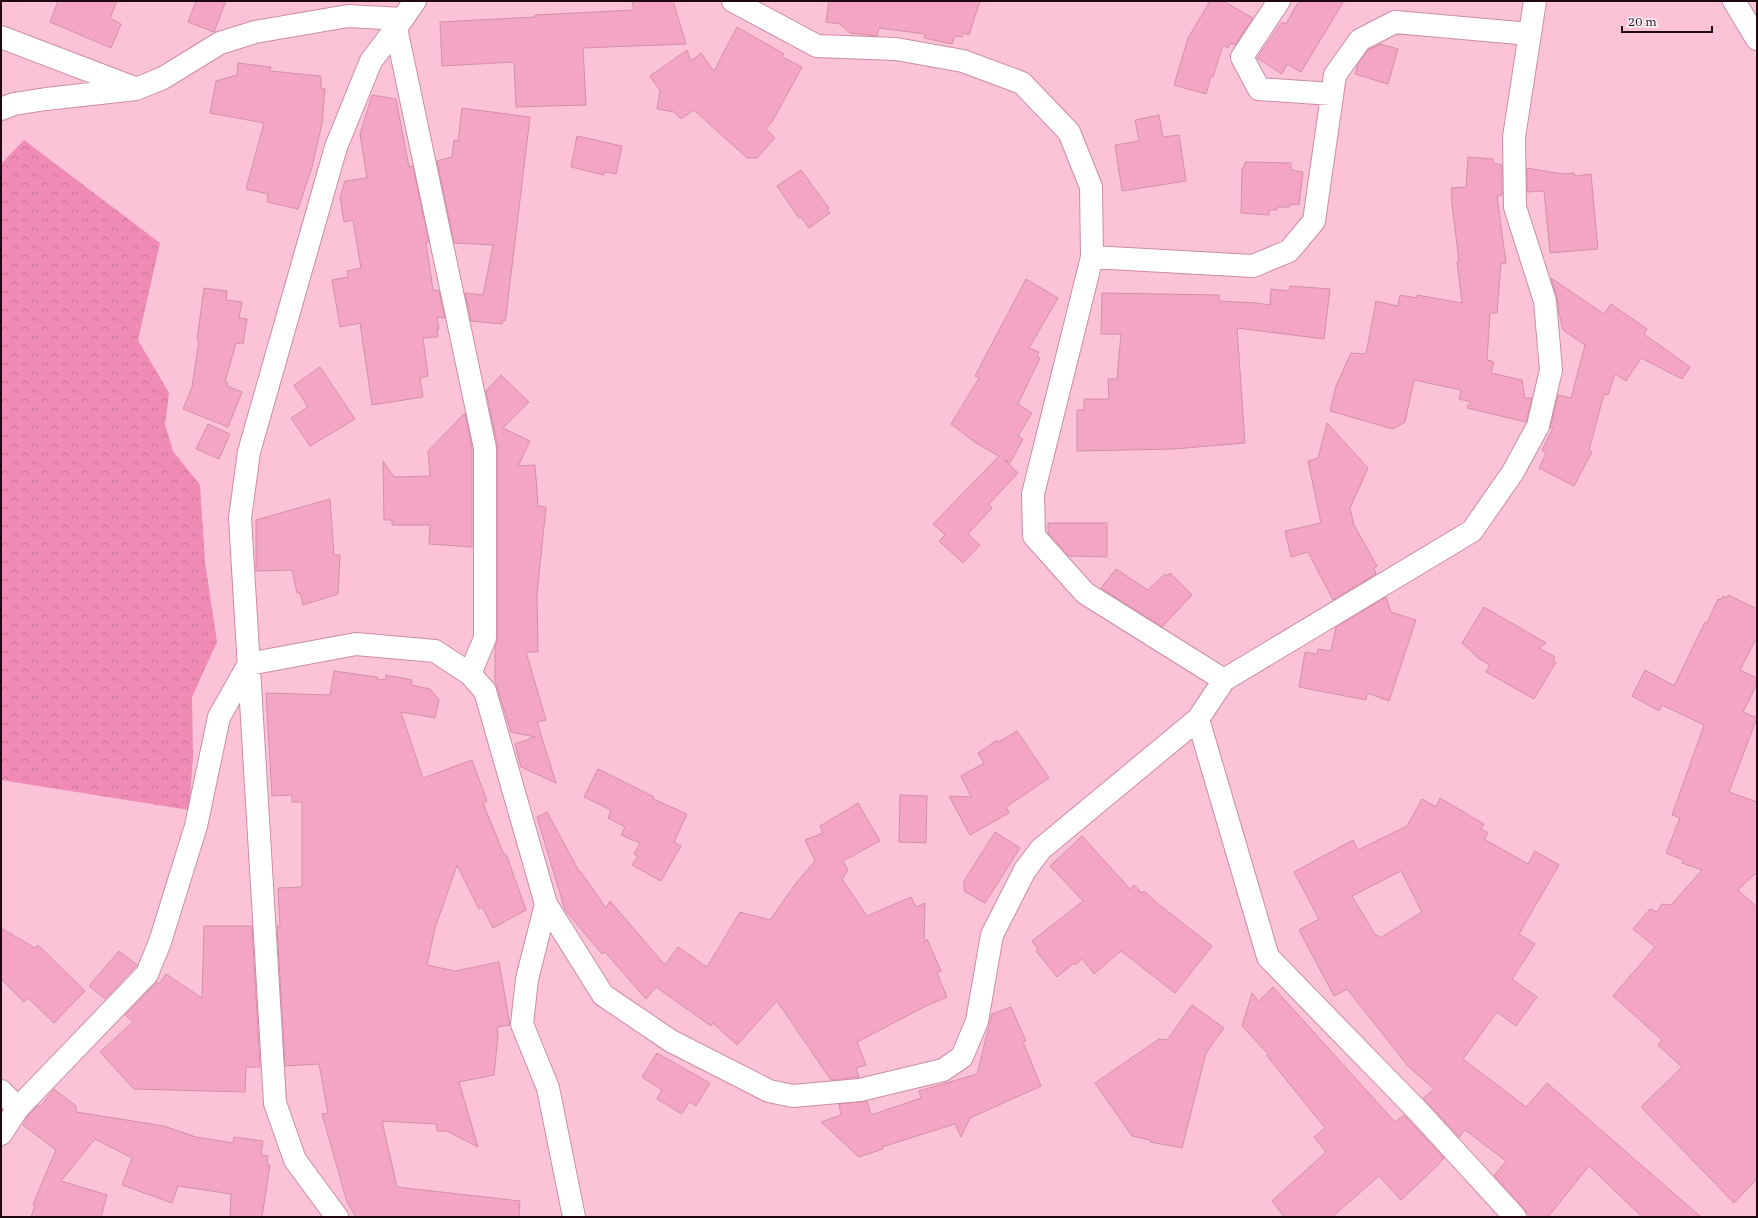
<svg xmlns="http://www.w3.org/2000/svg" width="1758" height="1218" font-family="'IBM Plex Serif',serif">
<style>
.forest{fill:url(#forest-crowns)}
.building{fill:#f5a5c4;stroke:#d290a9;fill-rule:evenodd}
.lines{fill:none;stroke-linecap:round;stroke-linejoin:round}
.minor-casing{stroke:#cd8ba5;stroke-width:24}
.minor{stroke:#fff;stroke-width:22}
</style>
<defs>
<pattern id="forest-crowns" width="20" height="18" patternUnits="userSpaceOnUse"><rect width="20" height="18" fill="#ef8bb4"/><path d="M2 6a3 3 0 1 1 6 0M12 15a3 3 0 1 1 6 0" fill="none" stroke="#cc769a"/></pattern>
</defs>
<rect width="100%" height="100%" fill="#fcc3d8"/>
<path class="forest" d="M 24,140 L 160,243 L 138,340 L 169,393 L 165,424 L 173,451 L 200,485 L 205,562 L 217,642 L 192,697 L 193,757 L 189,810 L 1,780 L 1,164 Z"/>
<path class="building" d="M 58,1 L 117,1 L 110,18 L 121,24 L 111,48 L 50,22 Z
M 196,1 L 226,1 L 214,32 L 188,22 Z
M 632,1 L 673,1 L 686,44 L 583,48 L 586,105 L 516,107 L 514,62 L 442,66 L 440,22 L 535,17 L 535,15 L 634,10 Z
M 829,1 L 980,1 L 969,35 L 963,33 L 962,37 L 955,36 L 952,44 L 924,38 L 925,34 L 879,28 L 877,36 L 850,33 L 840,24 L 826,22 Z
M 1210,1 L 1223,1 L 1253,18 L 1235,45 L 1231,43 L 1228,48 L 1223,45 L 1213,77 L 1211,76 L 1206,94 L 1174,85 L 1188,38 Z
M 1299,1 L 1344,1 L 1301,72 L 1287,64 L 1282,74 L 1257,58 L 1282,22 L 1286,24 Z
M 737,27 L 784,54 L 782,57 L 802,67 L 772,122 L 766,129 L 775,138 L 757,158 L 747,158 L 694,110 L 681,119 L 674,112 L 657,109 L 660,91 L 650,76 L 687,50 L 691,61 L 701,53 L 714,71 Z
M 1380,44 L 1398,49 L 1388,84 L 1355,74 L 1358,64 L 1368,50 Z
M 238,63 L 271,67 L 270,71 L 321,76 L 321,88 L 325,89 L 322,124 L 312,167 L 298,209 L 267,202 L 268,194 L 246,189 L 264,123 L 210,113 L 216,81 L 237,75 Z
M 372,95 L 396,99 L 409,167 L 413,166 L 429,242 L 426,242 L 433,290 L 439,291 L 445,318 L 437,317 L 439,329 L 437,329 L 438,337 L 423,338 L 428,376 L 420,378 L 423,397 L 372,405 L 360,323 L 340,327 L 332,280 L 348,277 L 347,271 L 361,268 L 353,220 L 344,222 L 340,197 L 345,181 L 367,178 L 360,134 Z
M 462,108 L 530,117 L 506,316 L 505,321 L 502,321 L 502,324 L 471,321 L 465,293 L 483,295 L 493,245 L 454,243 L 437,161 L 452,157 L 454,140 L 458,141 Z
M 1159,115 L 1163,137 L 1179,135 L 1186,181 L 1122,191 L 1115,145 L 1139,141 L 1135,120 Z
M 577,136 L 622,146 L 616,174 L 604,172 L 604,175 L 571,167 Z
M 1468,157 L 1493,159 L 1493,163 L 1502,165 L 1502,195 L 1497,196 L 1506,263 L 1501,264 L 1497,313 L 1490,313 L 1487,360 L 1494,362 L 1491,373 L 1522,380 L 1525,398 L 1532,398 L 1526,422 L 1467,408 L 1468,405 L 1470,405 L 1471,402 L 1459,399 L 1461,390 L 1414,380 L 1405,422 L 1393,429 L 1330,411 L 1336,386 L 1351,353 L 1366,354 L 1376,301 L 1398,306 L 1400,295 L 1417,298 L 1417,295 L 1462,303 L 1457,262 L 1459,261 L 1451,197 L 1452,197 L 1451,188 L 1466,187 Z
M 1245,162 L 1291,163 L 1291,170 L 1303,172 L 1299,205 L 1290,204 L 1290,207 L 1277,207 L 1277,210 L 1269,210 L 1269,215 L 1241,213 L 1242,168 L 1244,168 Z
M 1527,168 L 1562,174 L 1574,173 L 1574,175 L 1577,176 L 1591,174 L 1598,249 L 1550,253 L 1544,191 L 1527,192 Z
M 801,170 L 829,208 L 827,210 L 830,213 L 809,228 L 801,217 L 799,218 L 777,186 Z
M 1551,278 L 1604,314 L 1611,304 L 1647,329 L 1644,334 L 1690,367 L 1682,379 L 1641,358 L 1626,381 L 1615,374 L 1608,395 L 1604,394 L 1589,450 L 1592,452 L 1574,486 L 1539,468 L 1546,453 L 1542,450 L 1553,428 L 1550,428 L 1558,395 L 1571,398 L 1585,345 L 1563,330 L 1559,313 L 1557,297 Z
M 1026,279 L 1058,298 L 1029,348 L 1039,352 L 1037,357 L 1040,358 L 1018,404 L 1032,413 L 1018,436 L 1023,439 L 1010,463 L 1004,459 L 1018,473 L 989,504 L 992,508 L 968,534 L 980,545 L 963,563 L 939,541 L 945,535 L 933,524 L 999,456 L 976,443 L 951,424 L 979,378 L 975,376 Z
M 1290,286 L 1330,289 L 1324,339 L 1237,328 L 1245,443 L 1174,449 L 1077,451 L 1077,410 L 1084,410 L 1084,399 L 1109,399 L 1108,379 L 1117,379 L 1121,334 L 1101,334 L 1102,293 L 1219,295 L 1219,301 L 1257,303 L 1270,305 L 1271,289 L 1289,291 Z
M 204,288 L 227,291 L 226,300 L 242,302 L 239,318 L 247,319 L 243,344 L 236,343 L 225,382 L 228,383 L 227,386 L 242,392 L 228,427 L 183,409 L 192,387 L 199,340 L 197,340 Z
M 320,367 L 355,419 L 310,446 L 291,418 L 308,407 L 294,385 Z
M 501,375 L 529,402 L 503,428 L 530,441 L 518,466 L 535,465 L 538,506 L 546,507 L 537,594 L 538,652 L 526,652 L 546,720 L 537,722 L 556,783 L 521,767 L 515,744 L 535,737 L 511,732 L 495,681 L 495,646 L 498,638 L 498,448 L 486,391 Z
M 465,413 L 472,449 L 472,547 L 429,544 L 430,525 L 392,525 L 392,520 L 384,520 L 383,461 L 394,477 L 430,476 L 428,451 Z
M 1327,423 L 1368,468 L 1350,508 L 1354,525 L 1377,566 L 1374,568 L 1376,574 L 1333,600 L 1308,552 L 1291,557 L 1285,531 L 1321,523 L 1308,461 L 1318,458 Z
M 208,424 L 230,434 L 219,459 L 196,449 Z
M 330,499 L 334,555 L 340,555 L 338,594 L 303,605 L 300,593 L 297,593 L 292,570 L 256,571 L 256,520 Z
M 1048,523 L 1107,523 L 1107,557 L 1069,556 L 1048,533 Z
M 1116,569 L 1148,590 L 1165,574 L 1167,576 L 1170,573 L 1192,595 L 1162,627 L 1101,588 Z
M 1728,595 L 1757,609 L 1757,637 L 1740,670 L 1757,678 L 1757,684 L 1743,712 L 1757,718 L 1729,792 L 1757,802 L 1757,872 L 1738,890 L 1757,907 L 1757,1179 L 1734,1203 L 1641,1107 L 1682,1067 L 1658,1045 L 1662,1040 L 1613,996 L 1655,947 L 1633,929 L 1650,909 L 1657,912 L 1662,904 L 1671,905 L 1702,870 L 1682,863 L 1683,860 L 1666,853 L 1680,818 L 1672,815 L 1704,725 L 1662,705 L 1659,711 L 1632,696 L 1645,670 L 1673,685 L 1675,684 L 1705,622 L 1707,623 L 1718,599 L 1721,600 L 1723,596 L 1727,598 Z
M 1386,597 L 1391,612 L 1416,620 L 1389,701 L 1367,693 L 1366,700 L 1299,687 L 1305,652 L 1317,654 L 1318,649 L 1331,651 L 1336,627 Z
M 1484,607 L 1546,643 L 1539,648 L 1555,657 L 1553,660 L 1556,662 L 1534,699 L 1486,672 L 1490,665 L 1478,658 L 1462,643 Z
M 334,671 L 377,677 L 378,680 L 386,679 L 386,675 L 412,680 L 411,685 L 430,689 L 439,700 L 435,718 L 401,712 L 423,778 L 472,760 L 487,801 L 483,803 L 504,855 L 506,854 L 526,910 L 493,928 L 482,907 L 479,909 L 457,865 L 435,928 L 427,965 L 455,971 L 499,962 L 510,1025 L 497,1027 L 498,1036 L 494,1075 L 459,1082 L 478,1147 L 447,1131 L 437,1131 L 436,1124 L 382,1121 L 397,1187 L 520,1201 L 519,1217 L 356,1217 L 347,1202 L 322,1114 L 328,1113 L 319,1064 L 285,1066 L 277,926 L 280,926 L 278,888 L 302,887 L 302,802 L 292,802 L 292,795 L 272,796 L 266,693 L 330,695 Z
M 1017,731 L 1049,778 L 1006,807 L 1009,813 L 970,835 L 949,796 L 971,797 L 961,776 L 984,763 L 978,753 L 997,740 L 999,742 Z
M 598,769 L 654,797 L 653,799 L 687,814 L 674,842 L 681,846 L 661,881 L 632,865 L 638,856 L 634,854 L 640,843 L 621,835 L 625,827 L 608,818 L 611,810 L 584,797 Z
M 900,795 L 927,796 L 926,843 L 899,842 Z
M 1440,798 L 1484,824 L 1481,829 L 1488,833 L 1484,839 L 1528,864 L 1535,851 L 1559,865 L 1519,934 L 1535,944 L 1512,979 L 1537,997 L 1516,1026 L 1497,1012 L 1463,1059 L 1526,1107 L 1547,1083 L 1701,1217 L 1642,1217 L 1589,1166 L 1548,1217 L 1531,1217 L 1494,1176 L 1506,1161 L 1465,1130 L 1459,1137 L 1423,1098 L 1434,1089 L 1408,1066 L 1347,989 L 1334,996 L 1299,930 L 1319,919 L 1294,872 L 1353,840 L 1358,850 L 1407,826 L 1422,799 L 1436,807 ZM 1401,871 L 1422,912 L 1380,938 L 1378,935 L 1376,936 L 1352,896 Z
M 858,803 L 880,841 L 843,861 L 848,870 L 842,879 L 867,916 L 911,897 L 916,907 L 925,903 L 924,943 L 927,939 L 941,971 L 937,973 L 947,997 L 926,1006 L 857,1042 L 866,1065 L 856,1068 L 859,1077 L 831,1080 L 777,1001 L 737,1045 L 713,1023 L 711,1026 L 656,987 L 646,999 L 605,952 L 602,954 L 565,910 L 537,817 L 547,812 L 580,873 L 580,871 L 606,908 L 610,901 L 665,965 L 678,947 L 707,967 L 740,912 L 770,920 L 796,883 L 815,861 L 805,840 L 823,833 L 820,826 Z
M 995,832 L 1020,848 L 985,903 L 964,891 L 964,881 Z
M 1082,836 L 1130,889 L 1134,885 L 1142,893 L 1144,891 L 1157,903 L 1212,946 L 1175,993 L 1121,951 L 1094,974 L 1082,959 L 1075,965 L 1074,963 L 1057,977 L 1036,951 L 1038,949 L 1032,941 L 1083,901 L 1050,866 Z
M 204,926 L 252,926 L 260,1067 L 246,1067 L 245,1092 L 134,1089 L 100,1052 L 133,1022 L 125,1015 L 157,982 L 159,984 L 166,974 L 202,998 Z
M 1,928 L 35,948 L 38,945 L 85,991 L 54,1023 L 28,998 L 24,1002 L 1,979 Z
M 119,951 L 137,965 L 105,999 L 89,986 Z
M 1273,987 L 1395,1122 L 1404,1115 L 1444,1158 L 1438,1165 L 1401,1200 L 1379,1176 L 1332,1217 L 1284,1217 L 1272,1201 L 1326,1152 L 1314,1137 L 1325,1128 L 1267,1056 L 1268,1054 L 1242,1026 L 1252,993 L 1259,1001 Z
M 1192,1005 L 1224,1028 L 1206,1053 L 1182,1148 L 1150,1142 L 1150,1140 L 1132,1136 L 1095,1083 L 1159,1039 L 1167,1040 Z
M 1011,1007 L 1026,1041 L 1023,1042 L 1041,1086 L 970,1118 L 961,1137 L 955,1124 L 882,1147 L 883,1149 L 859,1157 L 821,1122 L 841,1115 L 839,1104 L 867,1101 L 871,1115 L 921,1098 L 919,1091 L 977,1074 L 992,1014 Z
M 657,1053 L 710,1083 L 696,1106 L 689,1102 L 682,1114 L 657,1099 L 662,1090 L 642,1077 Z
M 54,1089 L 76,1106 L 76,1112 L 164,1126 L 196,1137 L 233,1143 L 234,1137 L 263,1141 L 261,1155 L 268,1156 L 267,1165 L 270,1165 L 262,1217 L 230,1217 L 231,1194 L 178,1186 L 172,1203 L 122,1185 L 132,1158 L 95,1139 L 61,1181 L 107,1195 L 101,1217 L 31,1217 L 35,1205 L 33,1204 L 56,1150 L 23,1125 L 28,1116 L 38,1105 L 40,1107 Z"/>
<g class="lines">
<g class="minor-casing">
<path id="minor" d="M 733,1 L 817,46 L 896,49 L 963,61 L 1022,83 L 1069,132 L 1091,187 L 1092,257 L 1033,494 L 1034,536 L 1085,593 L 1224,680
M 1279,1 L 1242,57 L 1259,89 L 1332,94
M 1734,1 L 1757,39
M 396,28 L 485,448 L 485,638 L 470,674
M 1,37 L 132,87
M 1,109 L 14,104 L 46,99 L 136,89 L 163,78 L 220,43 L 255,32 L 348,16 L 402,19
M 1092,257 L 1253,266 L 1289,251 L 1314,221 L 1335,75 L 1360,40 L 1395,22 L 1530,34
M 1198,719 L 1268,957 L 1418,1111 L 1515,1217
M 546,904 L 527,979 L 522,1024 L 548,1088 L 574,1217
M 1,1091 L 18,1108
M 1,1134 L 18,1108 L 147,974 L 160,942 L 196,826 L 219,717 L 249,664 L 356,644 L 435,651 L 470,674 L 485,691 L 546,904 L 603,995 L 671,1041 L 769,1091 L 793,1096 L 860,1090 L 943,1070 L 962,1057 L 977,1021 L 992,935 L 1025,870 L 1041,849 L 1198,719 L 1224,680 L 1472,531 L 1513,472 L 1538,426 L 1551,370 L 1545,301 L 1515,207 L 1514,137 L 1535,1
M 337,1217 L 295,1160 L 275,1103 L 240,518 L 249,452 L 336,147 L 371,61 L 396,28 L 415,1"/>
</g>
<use href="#minor" class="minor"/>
</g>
<rect width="1758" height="1218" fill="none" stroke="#1f0812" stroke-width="4"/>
<path d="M1622 26v6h90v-6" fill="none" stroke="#1f0812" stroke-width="2"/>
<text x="1628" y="26" font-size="12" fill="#1f0812" stroke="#fcf4f7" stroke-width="3" paint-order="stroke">20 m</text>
</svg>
